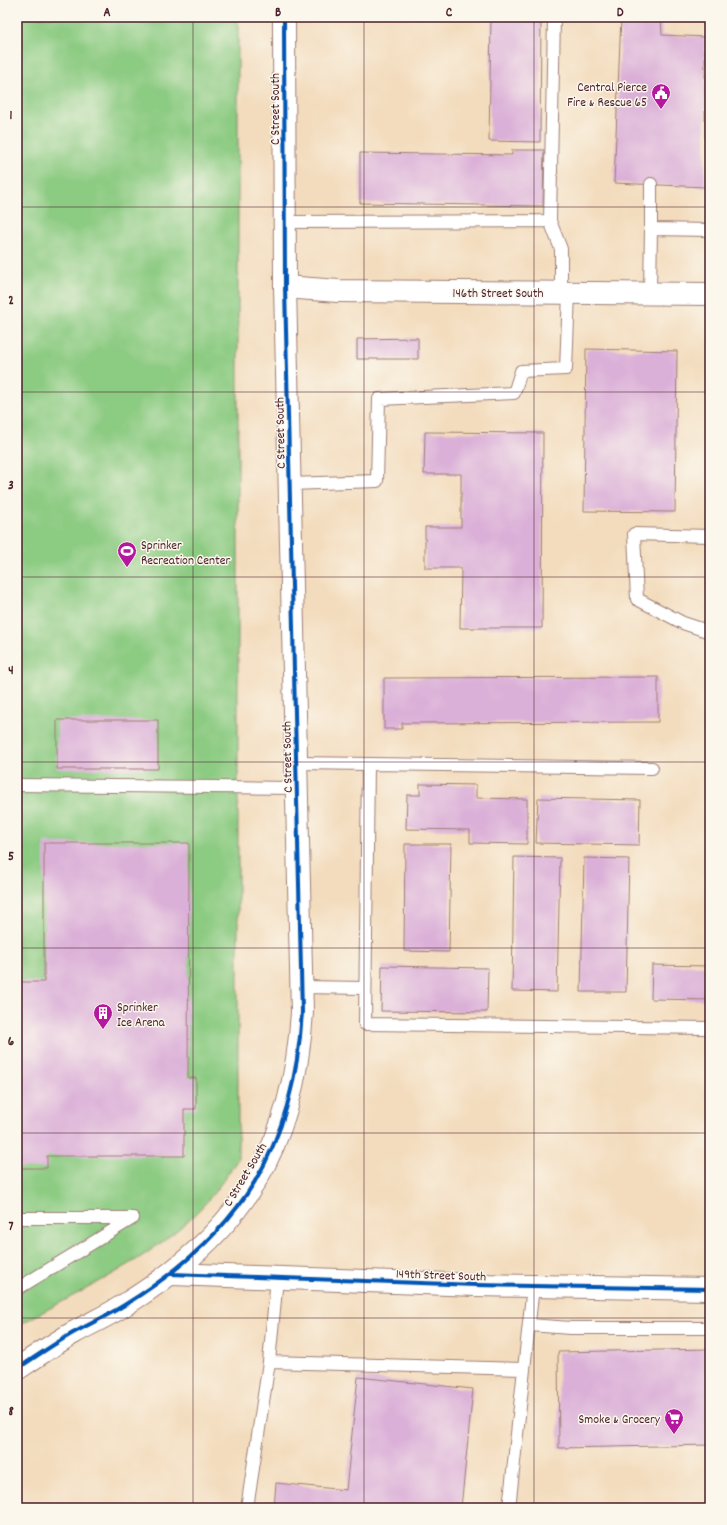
<svg xmlns="http://www.w3.org/2000/svg" width="727" height="1525" font-family="Dekko,sans-serif">
<style>
.green{fill:#8ccb82;stroke:#6b7556}
.building{fill:#dbb0d8}
.lines{fill:none;stroke-linecap:round;stroke-linejoin:round}
.lane-casing{stroke:#9e7e74;stroke-width:14}
.street-casing{stroke:#9e7e74;stroke-width:24}
.secondary-casing{stroke:#9e7e74;stroke-width:24}
.lane{stroke:#fff;stroke-width:12}
.street{stroke:#fff;stroke-width:22}
.secondary{stroke:#fff;stroke-width:22}
.cycleway-casing{stroke:#fbf7ec;stroke-width:6}
.cycleway{stroke:#0057b8;stroke-width:4}
.grid{fill:none;stroke:#4a1f2b;stroke-width:1;stroke-opacity:0.55}
.labels{text-anchor:middle;stroke-width:3;stroke-linejoin:round;paint-order:stroke}
.poi-label{font-size:13px;fill:#4a1f2b;stroke:#fbf7ec;text-anchor:end}
.street-label{font-size:13px;fill:#4a1f2b;stroke:#fbf7ec}
.neatline{fill:none;stroke:#4a1f2b;stroke-width:1.5}
.grid-label{font-size:13px;text-anchor:middle;font-weight:bold;fill:#4a1f2b}
</style>
<rect width="100%" height="100%" fill="#fbf7ec"/>
<filter id="ink" filterUnits="userSpaceOnUse"><feTurbulence type="fractalNoise" baseFrequency=".025" numOctaves="2"/><feDisplacementMap in="SourceGraphic" scale="8" xChannelSelector="R" yChannelSelector="G"/><feConvolveMatrix kernelMatrix="1 2 1 2 8 2 1 2 1" color-interpolation-filters="sRGB"/></filter>
<filter id="wash" filterUnits="userSpaceOnUse"><feTurbulence type="fractalNoise" baseFrequency=".012" numOctaves="4" result="noise"/><feDisplacementMap in="SourceGraphic" scale="16" xChannelSelector="R" yChannelSelector="G"/><feGaussianBlur stdDeviation="0.9" result="paint"/><feColorMatrix in="noise" values="0 0 0 0 0 0 0 0 0 0 0 0 0 0 0 0 0 1.4 0 .05"/><feComposite in="paint" operator="in"/></filter>
<g filter="url(#wash)">
<rect width="100%" height="100%" fill="#f3dcbd"/>
<path class="green" d="M 17,17 L 238,17 L 238,1159 C 225,1178 212,1198 195,1214 C 145,1263 78,1292 17,1326 Z"/>
<g id="blocks">
<path class="building" d="M 491,17 L 541,17 L 540,142 L 489,141 Z
M 621,17 L 661,17 L 662,35 L 705,37 L 705,187 L 614,183 Z
M 512,150 L 544,150 L 543,206 L 360,203 L 360,153 L 512,155 Z
M 418,338 L 418,359 L 357,359 L 357,339 Z
M 586,349 L 677,351 L 675,512 L 584,511 Z
M 425,432 L 543,433 L 542,628 L 460,628 L 461,568 L 425,568 L 425,527 L 461,527 L 461,474 L 424,474 Z
M 658,677 L 658,722 L 402,723 L 402,729 L 384,729 L 384,678 Z
M 57,720 L 158,720 L 158,769 L 57,769 Z
M 420,784 L 476,785 L 476,798 L 527,799 L 527,844 L 470,843 L 470,830 L 406,829 L 407,795 L 420,795 Z
M 538,798 L 640,800 L 639,845 L 536,843 Z
M 44,843 L 189,843 L 188,1078 L 196,1078 L 196,1109 L 184,1109 L 184,1156 L 47,1156 L 47,1168 L 17,1168 L 17,982 L 44,982 Z
M 405,844 L 451,844 L 449,952 L 404,951 Z
M 514,857 L 560,858 L 557,992 L 512,991 Z
M 584,858 L 629,859 L 626,992 L 581,992 Z
M 652,965 L 710,966 L 710,1000 L 651,999 Z
M 382,966 L 488,968 L 487,1012 L 381,1011 Z
M 710,1349 L 710,1445 L 559,1448 L 558,1352 Z
M 358,1377 L 473,1389 L 461,1508 L 274,1508 L 276,1483 L 346,1490 Z"/>
</g>
</g>
<g filter="url(#ink)">
<use href="#blocks" fill-opacity="0" stroke="#9e7e74" stroke-width="1"/>
<g class="lines">
<g class="lane-casing">
<path id="lane" d="M 554,17 L 550,221 L 561,249 L 561,293
M 285,222 L 550,221
M 651,229 L 651,184
M 650,293 L 651,229 L 710,230
M 290,484 L 377,481 L 379,399 L 514,393 L 521,371 L 566,369 L 569,293
M 710,536 L 634,534 L 637,599 L 683,623 L 710,632
M 297,763 L 652,768
M 368,764 L 365,1024 L 710,1028
M 17,785 L 297,788
M 302,987 L 365,988
M 17,1218 L 133,1218
M 277,1278 L 269,1362 L 524,1369
M 17,1289 L 133,1218
M 529,1325 L 571,1328 L 710,1328
M 247,1508 L 269,1362
M 509,1508 L 533,1286"/>
</g>
<g class="street-casing">
<path id="street" d="M 285,287 L 338,291 L 710,294
M 171,1274 L 476,1285 L 710,1289"/>
</g>
<g class="secondary-casing">
<path id="secondary" d="M 17,1369 C 35,1357 54,1344 73,1333 C 91,1323 109,1315 126,1304 C 242,1232 294,1148 302,1012 L 285,287 L 284,17"/>
</g>
<use href="#lane" class="lane"/>
<use href="#street" class="street"/>
<use href="#secondary" class="secondary"/>
<g class="cycleway-casing">
<path id="cycleway" d="M 171,1274 L 476,1285 L 710,1289
M 17,1369 C 35,1357 54,1344 73,1333 C 91,1323 109,1315 126,1304 C 242,1232 294,1148 302,1012 L 285,287 L 284,17"/>
</g>
<use href="#cycleway" class="cycleway"/>
</g>
</g>
<path class="grid" d="M 193,17 L 193,1508M 364,17 L 364,1508M 534,17 L 534,1508M 17,207 L 710,207M 17,392 L 710,392M 17,577 L 710,577M 17,762 L 710,762M 17,948 L 710,948M 17,1133 L 710,1133M 17,1318 L 710,1318"/>
<defs>
<g id="civic-pin" transform="scale(1)"><path d="M0 17L-7.5 6A9.5 9.5 0 1 1 7.5 6Z" fill="#b5179e" stroke="#fbf7ec"/><path d="M-.6-6.5H3V-4.5H.6V-3L4-1V1h2V6H-6V1h2V-1L-.6-3ZM-1.2 2.5V6h2.4V2.5Z" fill="#fff"/></g>
<g id="stadium-pin" transform="scale(1)"><path d="M0 17L-7.5 6A9.5 9.5 0 1 1 7.5 6Z" fill="#b5179e" stroke="#fbf7ec"/><path d="M0-5a6.5 5 0 1 0 0 10a6.5 5 0 1 0 0-10ZM-3.5-1.8h7v3.6h-7Z" fill="#fff"/></g>
<g id="building-pin" transform="scale(1)"><path d="M0 17L-7.5 6A9.5 9.5 0 1 1 7.5 6Z" fill="#b5179e" stroke="#fbf7ec"/><path d="M-4-6H4V6H1V3H-1V6H-4ZM-2.5-4.3h1.7v1.8h-1.7ZM.8-4.3h1.7v1.8H.8ZM-2.5-1h1.7V.8h-1.7ZM.8-1h1.7V.8H.8Z" fill="#fff"/></g>
<g id="supermarket-pin" transform="scale(1)"><path d="M0 17L-7.5 6A9.5 9.5 0 1 1 7.5 6Z" fill="#b5179e" stroke="#fbf7ec"/><path d="M-6-5.5h2.5l.6 2H6L4.5 2H-2.5L-4.4-4H-6ZM-1.5 3.2a1.3 1.3 0 1 0 .1 0ZM3 3.2a1.3 1.3 0 1 0 .1 0Z" fill="#fff"/></g>
</defs>
<g fill-rule="evenodd">
<use href="#civic-pin" x="661" y="93"/>
<use href="#stadium-pin" x="127" y="551"/>
<use href="#building-pin" x="103" y="1013"/>
<use href="#supermarket-pin" x="674" y="1418"/>
</g>
<g class="labels">
<g class="poi-label">
<text x="647" y="91">Central Pierce<tspan x="647" dy="15">Fire &amp; Rescue 65</tspan></text>
<text x="141" y="549" text-anchor="start">Sprinker<tspan x="141" dy="15">Recreation Center</tspan></text>
<text x="117" y="1011" text-anchor="start">Sprinker<tspan x="117" dy="15">Ice Arena</tspan></text>
<text x="660" y="1423">Smoke &amp; Grocery</text>
</g>
<g class="street-label">
<text transform="translate(274 109) rotate(-90)" y="5">C Street South</text>
<text x="498" y="297">146th Street South</text>
<text transform="translate(279 433) rotate(-91)" y="5">C Street South</text>
<text transform="translate(286 757) rotate(-91)" y="5">C Street South</text>
<text transform="translate(244 1174) rotate(-59)" y="5">C Street South</text>
<text transform="translate(441 1274) rotate(2)" y="5">149th Street South</text>
</g>
</g>
<rect width="727" height="1525" fill="none" stroke="#fbf7ec" stroke-width="44"/>
<rect x="22" y="22" width="683" height="1481" class="neatline"/>
<g class="grid-label">
<text x="107" y="16">A</text>
<text x="278" y="16">B</text>
<text x="449" y="16">C</text>
<text x="620" y="16">D</text>
<text x="11" y="119">1</text>
<text x="11" y="304">2</text>
<text x="11" y="489">3</text>
<text x="11" y="674">4</text>
<text x="11" y="860">5</text>
<text x="11" y="1045">6</text>
<text x="11" y="1230">7</text>
<text x="11" y="1415">8</text>
</g>
</svg>
